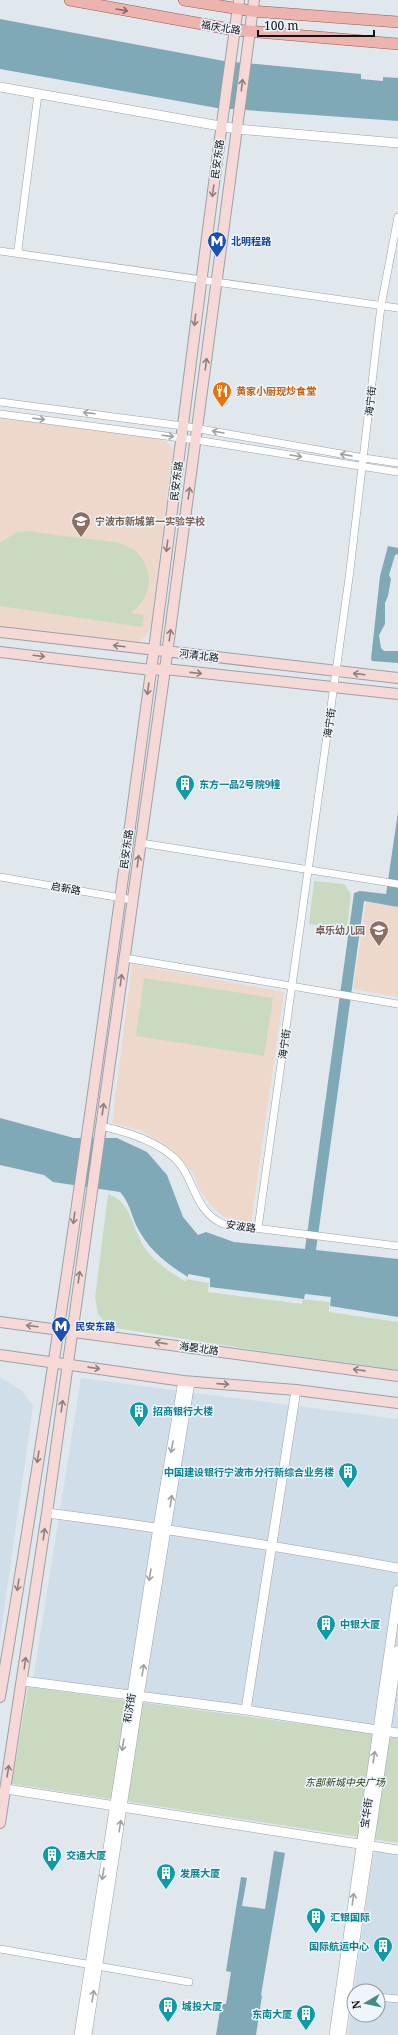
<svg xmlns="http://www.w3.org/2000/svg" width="398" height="2035" font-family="'Noto Serif','Noto Sans SC',serif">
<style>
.built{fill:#d0deea}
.education{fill:#eed8cc}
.green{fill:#cadac1}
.water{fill:#80a9b8}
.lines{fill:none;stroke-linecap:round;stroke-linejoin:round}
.minor-casing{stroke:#9aa1a7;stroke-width:8}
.tertiary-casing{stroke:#9aa1a7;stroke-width:10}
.secondary-casing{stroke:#9aa1a7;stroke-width:12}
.primary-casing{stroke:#985a56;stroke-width:12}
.minor{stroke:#fff;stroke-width:7}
.tertiary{stroke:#fff;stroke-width:9}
.secondary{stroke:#f6d9d7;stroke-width:10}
.primary{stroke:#edb3af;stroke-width:11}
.oneway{stroke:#8a6b6a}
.oneway2{stroke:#8e7f80}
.oneway3{stroke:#9fa0a1}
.labels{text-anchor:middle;stroke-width:3;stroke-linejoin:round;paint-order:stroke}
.street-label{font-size:10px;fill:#101215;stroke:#eef5fc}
.transit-label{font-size:10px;font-weight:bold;fill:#164399;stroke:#eef5fc;text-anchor:start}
.food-label{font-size:10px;font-weight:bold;fill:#c56008;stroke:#eef5fc;text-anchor:start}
.education-label{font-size:10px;font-weight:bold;fill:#785e54;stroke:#eef5fc;text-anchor:start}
.culture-label{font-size:10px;font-weight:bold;fill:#0d838f;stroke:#eef5fc;text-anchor:start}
.park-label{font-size:10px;font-style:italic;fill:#263f0f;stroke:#eef5fc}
</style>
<rect width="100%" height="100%" fill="#e0e8ee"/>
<path class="built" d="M 0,1377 L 21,1390 L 33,1406 L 0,1639 Z
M 81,1378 L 398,1419 L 398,1728 L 33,1680 Z
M 379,1851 L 398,1854 L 398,2035 L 348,2035 L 354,1991 L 354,2015 L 378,2015 L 378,1991 L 354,1991 L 373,1854 Z"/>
<path class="education" d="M 0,418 L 157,438 L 167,442 L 173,449 L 151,627 L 146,637 L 135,644 L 0,627 Z
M 366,902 L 398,906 L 398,997 L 353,989 Z
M 132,964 L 284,992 L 251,1223 L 226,1218 L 213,1208 L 201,1192 L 193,1173 L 170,1148 L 140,1130 L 112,1123 Z"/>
<path class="green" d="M 28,531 C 49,534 69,537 90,539 C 103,541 119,541 131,548 C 142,554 148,567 149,579 C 149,595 142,604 131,613 L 144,615 L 142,627 L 0,606 L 0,543 L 17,532 Z
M 314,881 L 344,884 L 351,894 L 347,929 L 309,924 Z
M 144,978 L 273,998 L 264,1056 L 136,1036 Z
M 108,1194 C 133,1202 132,1232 147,1251 C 158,1264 171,1273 186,1282 L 186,1279 L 209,1283 L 208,1292 L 302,1304 L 303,1299 L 329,1302 L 329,1312 L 398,1322 L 398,1370 L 267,1352 L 109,1327 L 98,1314 L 95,1298 Z
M 28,1687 L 398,1737 L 398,1843 L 12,1784 Z"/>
<path class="water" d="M 0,19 L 224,61 L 361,74 L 361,79 L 383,81 L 383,77 L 398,78 L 398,121 L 217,108 L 0,69 Z
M 388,546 L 398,548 L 398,554 L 395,555 L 389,575 L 391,579 L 388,596 L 385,603 L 385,624 L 379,635 L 381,648 L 384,651 L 398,651 L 398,663 L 372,661 L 371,659 L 380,576 Z
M 398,812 L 398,907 L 364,901 L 316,1250 L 398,1259 L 398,1317 L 330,1306 L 331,1297 L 305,1294 L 304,1299 L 210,1287 L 210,1278 L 188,1274 L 188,1277 C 165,1263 148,1249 136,1225 C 131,1213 129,1202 120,1192 L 53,1182 L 44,1175 L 0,1165 L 0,1118 L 74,1138 L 117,1138 L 147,1152 L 167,1175 L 183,1217 L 198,1235 L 206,1232 L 234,1242 L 305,1249 L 354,893 L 360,891 L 386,894 Z
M 274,1851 L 285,1853 L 261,1995 L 262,1996 L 256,2035 L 216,2035 L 221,2004 L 226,2004 L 231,1972 L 226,1971 L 241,1877 L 247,1878 L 242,1906 L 265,1909 Z"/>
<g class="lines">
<g class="minor-casing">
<path id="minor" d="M 0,251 L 398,308
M 20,253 L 18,249 L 38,94
M 0,402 L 183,426 L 364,458 L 398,463
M 0,414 L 196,440 L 398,472
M 141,843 L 398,884
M 0,877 L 133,900
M 125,958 L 398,1004
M 101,1126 C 128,1132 169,1144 184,1170 C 196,1191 199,1213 223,1224 L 398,1246
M 258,1228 L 349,578 L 381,306 L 398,217
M 0,1949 L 189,1982
M 378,1997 L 398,1999"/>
</g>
<g class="tertiary-casing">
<path id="tertiary" d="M 0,87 L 237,129 L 398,143
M 47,1513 C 165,1528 281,1547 398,1568
M 23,1681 L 246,1710 L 296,1390
M 246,1710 L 398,1733
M 6,1789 L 398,1850
M 79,2035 L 158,1527 L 183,1381
M 87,2035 L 139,1696 L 190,1382
M 334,2035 L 398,1590
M 341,2035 L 398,1650"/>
</g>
<g class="secondary-casing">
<path id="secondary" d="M 0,632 L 398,678
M 0,652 L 151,670 L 165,669 L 398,694
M 0,1322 L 398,1376
M 0,1355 L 183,1381 L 296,1390 L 398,1403
M 0,1697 C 59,1349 107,999 154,649 C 183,433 208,216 239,0
M 0,1823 L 47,1513 L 165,669 L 254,0"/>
</g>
<g class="primary-casing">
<path id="primary" d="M 70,0 L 235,30 L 398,44
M 184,0 L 252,11 L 398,22"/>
</g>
<use href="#minor" class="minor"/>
<use href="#tertiary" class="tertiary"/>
<use href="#secondary" class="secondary"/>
<use href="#primary" class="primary"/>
</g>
<defs><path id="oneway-shaft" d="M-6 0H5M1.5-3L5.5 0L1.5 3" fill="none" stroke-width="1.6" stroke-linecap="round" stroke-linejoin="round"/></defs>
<use class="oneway" href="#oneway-shaft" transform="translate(122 10) rotate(10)"/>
<g class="oneway2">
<use href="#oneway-shaft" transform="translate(242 85) rotate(-83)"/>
<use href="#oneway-shaft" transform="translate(213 191) rotate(98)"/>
<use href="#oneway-shaft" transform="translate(195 320) rotate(96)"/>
<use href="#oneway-shaft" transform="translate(206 364) rotate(-82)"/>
<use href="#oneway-shaft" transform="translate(189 493) rotate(-82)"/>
<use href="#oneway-shaft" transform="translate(167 546) rotate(97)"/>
<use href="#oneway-shaft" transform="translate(170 635) rotate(-82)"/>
<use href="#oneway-shaft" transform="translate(119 646) rotate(-173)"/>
<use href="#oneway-shaft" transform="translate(39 656) rotate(7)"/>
<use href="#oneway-shaft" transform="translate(196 673) rotate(6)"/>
<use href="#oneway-shaft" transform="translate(359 674) rotate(-173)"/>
<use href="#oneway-shaft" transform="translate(148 689) rotate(98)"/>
<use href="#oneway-shaft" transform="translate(138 861) rotate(-82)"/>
<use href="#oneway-shaft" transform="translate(121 980) rotate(-82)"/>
<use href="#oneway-shaft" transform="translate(103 1109) rotate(-82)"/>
<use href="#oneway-shaft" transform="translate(74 1218) rotate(98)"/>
<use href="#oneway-shaft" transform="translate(79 1277) rotate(-82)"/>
<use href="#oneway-shaft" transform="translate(32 1326) rotate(-173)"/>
<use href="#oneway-shaft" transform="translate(161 1343) rotate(-172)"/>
<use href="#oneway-shaft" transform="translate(94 1368) rotate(8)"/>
<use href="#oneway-shaft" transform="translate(359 1370) rotate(-172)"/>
<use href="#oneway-shaft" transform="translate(223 1384) rotate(4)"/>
<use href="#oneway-shaft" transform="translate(62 1406) rotate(-82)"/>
<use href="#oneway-shaft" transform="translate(38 1457) rotate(99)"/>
<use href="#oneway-shaft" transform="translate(44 1534) rotate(-82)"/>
<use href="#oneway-shaft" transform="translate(18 1585) rotate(99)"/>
<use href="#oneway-shaft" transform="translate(25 1663) rotate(-82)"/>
<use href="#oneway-shaft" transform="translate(8 1771) rotate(-81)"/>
</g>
<g class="oneway3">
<use href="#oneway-shaft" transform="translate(89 413) rotate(-173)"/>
<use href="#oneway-shaft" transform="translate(39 419) rotate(7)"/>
<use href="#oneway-shaft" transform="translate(218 432) rotate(-170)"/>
<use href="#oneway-shaft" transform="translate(168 436) rotate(7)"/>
<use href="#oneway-shaft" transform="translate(346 455) rotate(-170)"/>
<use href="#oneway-shaft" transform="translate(296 456) rotate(9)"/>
<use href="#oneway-shaft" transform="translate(172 1447) rotate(100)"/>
<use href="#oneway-shaft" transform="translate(171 1501) rotate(-81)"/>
<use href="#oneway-shaft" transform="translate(150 1575) rotate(99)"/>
<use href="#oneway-shaft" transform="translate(143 1670) rotate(-81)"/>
<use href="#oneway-shaft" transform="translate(123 1745) rotate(99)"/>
<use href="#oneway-shaft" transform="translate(374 1757) rotate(-82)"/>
<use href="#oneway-shaft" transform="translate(120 1826) rotate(-81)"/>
<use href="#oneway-shaft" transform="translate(103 1874) rotate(99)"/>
<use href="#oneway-shaft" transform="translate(353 1899) rotate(-82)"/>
<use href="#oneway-shaft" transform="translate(93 1996) rotate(-81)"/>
</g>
<defs>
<g id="metro-pin" transform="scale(1)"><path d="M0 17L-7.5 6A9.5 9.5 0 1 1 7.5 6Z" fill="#1a4fb4" stroke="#eef5fc"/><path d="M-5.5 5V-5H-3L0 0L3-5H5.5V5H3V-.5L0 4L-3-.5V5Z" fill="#fff"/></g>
<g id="restaurant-pin" transform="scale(1)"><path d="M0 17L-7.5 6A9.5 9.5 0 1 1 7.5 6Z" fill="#e8710a" stroke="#eef5fc"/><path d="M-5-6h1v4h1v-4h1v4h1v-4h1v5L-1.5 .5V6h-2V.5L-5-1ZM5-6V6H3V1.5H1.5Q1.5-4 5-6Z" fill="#fff"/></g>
<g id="school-pin" transform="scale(1)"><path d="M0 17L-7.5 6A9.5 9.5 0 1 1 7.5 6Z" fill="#8d6e63" stroke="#eef5fc"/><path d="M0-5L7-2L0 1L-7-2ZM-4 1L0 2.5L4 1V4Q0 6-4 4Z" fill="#fff"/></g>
<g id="building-pin" transform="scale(1)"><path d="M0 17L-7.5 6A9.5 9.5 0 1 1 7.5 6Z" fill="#0f9aa8" stroke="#eef5fc"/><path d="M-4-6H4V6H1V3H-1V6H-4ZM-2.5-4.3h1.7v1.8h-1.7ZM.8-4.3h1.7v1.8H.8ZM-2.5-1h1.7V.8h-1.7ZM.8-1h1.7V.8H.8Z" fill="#fff"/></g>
</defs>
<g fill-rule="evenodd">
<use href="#metro-pin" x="217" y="241"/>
<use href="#restaurant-pin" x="222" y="391"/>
<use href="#school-pin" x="81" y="521"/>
<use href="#building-pin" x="185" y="784"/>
<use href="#school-pin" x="379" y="930"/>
<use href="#metro-pin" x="61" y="1326"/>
<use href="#building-pin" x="139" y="1411"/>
<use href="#building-pin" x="348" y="1472"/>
<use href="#building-pin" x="326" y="1624"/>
<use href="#building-pin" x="52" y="1855"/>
<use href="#building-pin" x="166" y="1873"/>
<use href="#building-pin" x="316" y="1917"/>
<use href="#building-pin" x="383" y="1946"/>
<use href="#building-pin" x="168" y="2006"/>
<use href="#building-pin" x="306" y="2014"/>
</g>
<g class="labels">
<g class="street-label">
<text transform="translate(221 27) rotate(9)" y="4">福庆北路</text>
<text transform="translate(217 159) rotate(-82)" y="4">民安东路</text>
<text transform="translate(370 401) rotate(-83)" y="4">海宁街</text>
<text transform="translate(176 481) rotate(-83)" y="4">民安东路</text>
<text transform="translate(199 655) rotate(7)" y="4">河清北路</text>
<text transform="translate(329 723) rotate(-82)" y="4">海宁街</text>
<text transform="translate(126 849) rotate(-82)" y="4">民安东路</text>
<text transform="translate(66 888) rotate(10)" y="4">启新路</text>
<text transform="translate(284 1044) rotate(-82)" y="4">海宁街</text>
<text transform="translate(241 1226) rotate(8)" y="4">安波路</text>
<text transform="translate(199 1348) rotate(8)" y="4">海晏北路</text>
<text transform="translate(129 1708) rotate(-81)" y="4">和济街</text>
<text transform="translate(366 1813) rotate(-82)" y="4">宝华街</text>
</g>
<g class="transit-label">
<text x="231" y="245">北明程路</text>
<text x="75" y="1330">民安东路</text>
</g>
<g class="food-label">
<text x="236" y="395">黄家小厨现炒食堂</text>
</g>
<g class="education-label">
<text x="95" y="525">宁波市新城第一实验学校</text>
<text x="365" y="934" text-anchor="end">卓乐幼儿园</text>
</g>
<g class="culture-label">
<text x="199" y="788">东方一品2号院9幢</text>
<text x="153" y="1415">招商银行大楼</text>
<text x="334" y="1476" text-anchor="end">中国建设银行宁波市分行新综合业务楼</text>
<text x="340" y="1628">中银大厦</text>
<text x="66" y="1859">交通大厦</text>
<text x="180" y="1877">发展大厦</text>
<text x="330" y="1921">汇银国际</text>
<text x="369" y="1950" text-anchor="end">国际航运中心</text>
<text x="182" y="2010">城投大厦</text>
<text x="292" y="2018" text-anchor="end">东南大厦</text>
</g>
<g class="park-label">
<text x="345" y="1786">东部新城中央广场</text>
</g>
</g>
<g transform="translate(366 2003) rotate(261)"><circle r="19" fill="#eef5fc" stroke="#959aa0"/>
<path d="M0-3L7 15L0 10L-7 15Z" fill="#438b87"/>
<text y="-6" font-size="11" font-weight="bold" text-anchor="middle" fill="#101215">N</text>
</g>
<path d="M258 30v6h116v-6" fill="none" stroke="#101215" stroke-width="2"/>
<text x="264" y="30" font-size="12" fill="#101215" stroke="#eef5fc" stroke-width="3" paint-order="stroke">100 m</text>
</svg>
